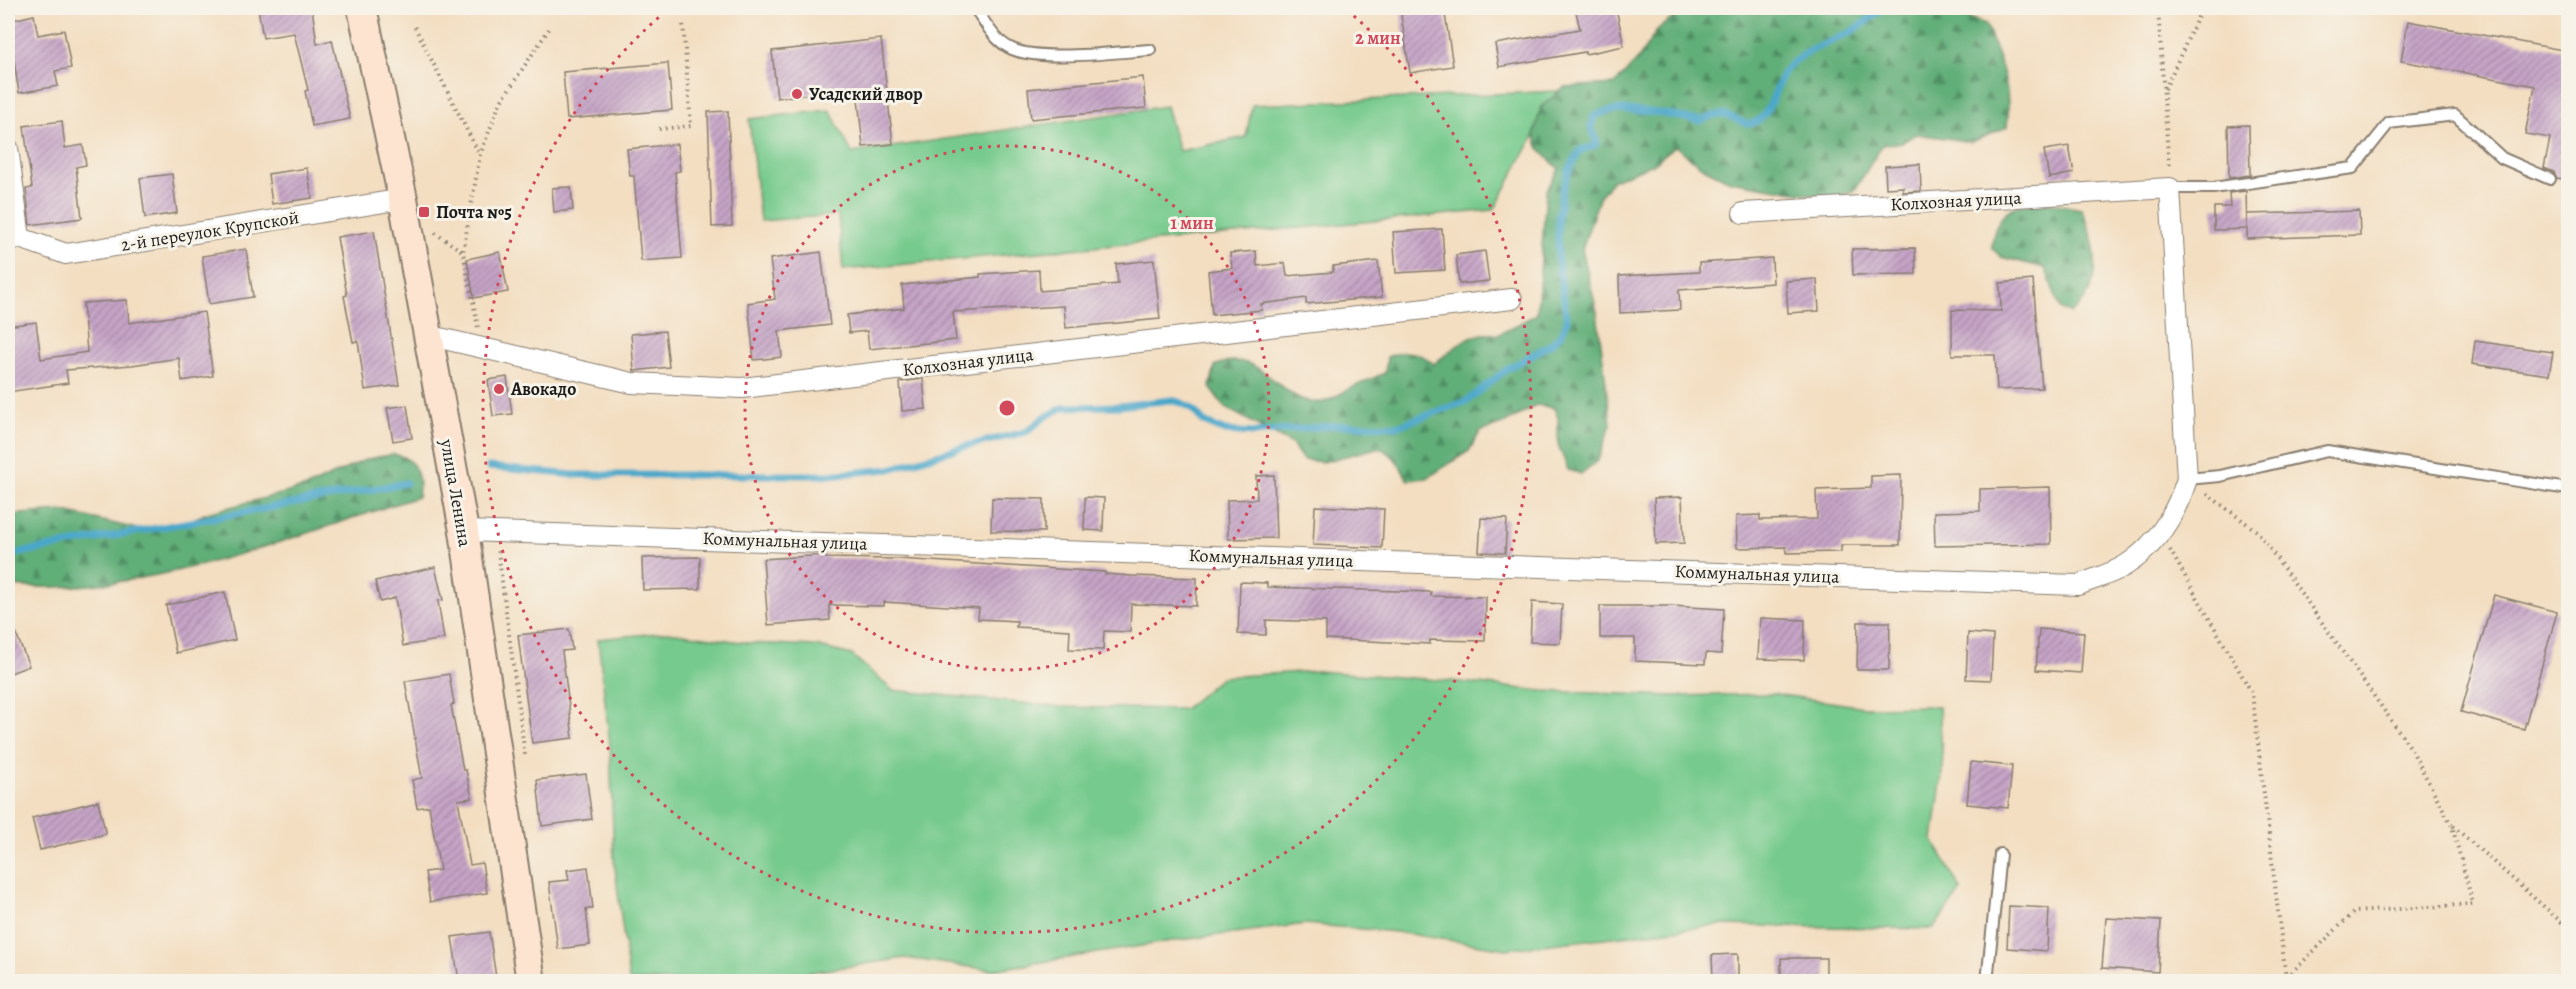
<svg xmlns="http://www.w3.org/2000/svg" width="2576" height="989" font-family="Alegreya,serif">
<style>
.green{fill:#76ca8d;stroke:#497354;stroke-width:1.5}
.forest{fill:url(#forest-firs);stroke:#3e654a;stroke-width:1.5}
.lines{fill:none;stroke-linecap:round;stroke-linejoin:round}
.stream{stroke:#4ca7ca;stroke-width:7}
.building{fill:url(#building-hatch)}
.lane-casing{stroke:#887d6e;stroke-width:14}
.street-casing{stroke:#887d6e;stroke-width:22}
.secondary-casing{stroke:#887d6e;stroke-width:32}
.path{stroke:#887d6e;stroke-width:4;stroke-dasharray:1.5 4.5;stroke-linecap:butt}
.lane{stroke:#fff;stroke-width:10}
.street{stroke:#fff;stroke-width:20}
.secondary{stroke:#fde4d0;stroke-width:28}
.ring{fill:none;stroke:#d1495b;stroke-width:3;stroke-dasharray:3 6}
.poi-dot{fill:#d1495b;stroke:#f7f3e8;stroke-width:2}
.labels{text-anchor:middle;stroke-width:6;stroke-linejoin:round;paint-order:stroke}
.poi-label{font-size:18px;font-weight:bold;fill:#1c1c1c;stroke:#f7f3e8;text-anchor:start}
.street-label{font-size:18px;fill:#1c1c1c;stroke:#f7f3e8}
.centre{fill:#d1495b;stroke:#f7f3e8;stroke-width:3}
.ring-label{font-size:18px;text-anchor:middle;font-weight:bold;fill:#d1495b;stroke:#f7f3e8;stroke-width:6;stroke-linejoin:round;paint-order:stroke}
</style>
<defs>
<pattern id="forest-firs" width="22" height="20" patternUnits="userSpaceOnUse" patternTransform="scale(1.5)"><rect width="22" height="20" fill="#60ae78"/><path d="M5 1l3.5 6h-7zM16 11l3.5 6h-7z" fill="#4e8d62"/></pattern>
<pattern id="building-hatch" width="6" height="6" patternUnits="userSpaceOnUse" patternTransform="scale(1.5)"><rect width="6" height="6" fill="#c6a4c7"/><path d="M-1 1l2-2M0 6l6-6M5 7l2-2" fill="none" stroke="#a085a1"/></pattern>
</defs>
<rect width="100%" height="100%" fill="#f7f3e8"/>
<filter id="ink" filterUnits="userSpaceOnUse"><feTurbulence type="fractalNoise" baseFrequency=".0167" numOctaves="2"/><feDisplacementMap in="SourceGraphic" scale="12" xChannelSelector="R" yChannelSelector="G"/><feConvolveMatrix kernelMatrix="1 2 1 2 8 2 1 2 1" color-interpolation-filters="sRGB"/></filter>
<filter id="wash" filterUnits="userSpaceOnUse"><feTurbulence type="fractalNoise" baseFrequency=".008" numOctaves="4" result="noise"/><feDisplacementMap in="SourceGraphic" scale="24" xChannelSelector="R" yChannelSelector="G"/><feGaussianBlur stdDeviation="1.35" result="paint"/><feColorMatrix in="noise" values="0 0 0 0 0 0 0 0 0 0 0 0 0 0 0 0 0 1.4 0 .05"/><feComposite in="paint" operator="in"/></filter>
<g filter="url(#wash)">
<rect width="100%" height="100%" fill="#f3dec1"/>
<path class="green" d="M 1558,91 L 1494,210 L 843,270 L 838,215 L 760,221 L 749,119 L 830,110 L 852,153 L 1166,106 L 1179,151 L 1246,137 L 1252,105 Z
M 668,632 L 749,643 L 815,646 L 852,655 L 892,690 L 1060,707 L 1184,709 L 1222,677 L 1317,671 L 1451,681 L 1542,691 L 1673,696 L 1774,694 L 1865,707 L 1939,706 L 1943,767 L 1933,840 L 1961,890 L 1933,929 L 1720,925 L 1507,949 L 1396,932 L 1305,924 L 1172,941 L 992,970 L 905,958 L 784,976 L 716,981 L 629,981 L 614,860 L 610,746 L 598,639 Z"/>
<path class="forest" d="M 1686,8 L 1946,8 L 1952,12 L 1986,24 C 2000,62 2012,85 2007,127 L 1972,142 L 1917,134 L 1901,143 L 1883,144 L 1854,191 L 1831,198 L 1730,181 L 1702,167 L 1675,146 L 1653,164 L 1613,180 L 1600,196 L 1582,249 L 1597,312 L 1611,424 L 1598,460 L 1581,474 L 1568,470 L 1558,444 L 1558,418 L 1554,408 L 1537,405 L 1505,423 L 1480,432 L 1469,451 L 1427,478 L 1408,480 C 1400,467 1394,451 1377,448 L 1323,462 L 1303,460 L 1292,444 L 1224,407 L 1210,387 L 1215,366 C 1263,343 1279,407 1322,402 C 1331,401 1342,392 1351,388 C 1362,383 1373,378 1385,373 L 1387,357 C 1406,349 1418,351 1434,364 C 1453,349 1473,328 1498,335 L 1537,314 L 1546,191 L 1559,169 L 1539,149 L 1534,134 L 1541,107 L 1565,87 L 1615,84 L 1638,59 L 1658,29 Z
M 2047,202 L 2081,209 C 2098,240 2104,290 2071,313 L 2061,310 L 2045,268 L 2001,257 L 1992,248 C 1992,239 1993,234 1997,225 C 2008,202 2024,205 2047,202 Z
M 394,454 C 417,459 421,476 418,497 C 286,538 147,597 8,586 L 8,515 L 61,511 L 137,529 L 175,527 L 207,513 L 307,487 L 367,459 Z"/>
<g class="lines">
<path class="stream" d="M 489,467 L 574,475 L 828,475 L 890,469 L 966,446 L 1026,432 L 1045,417 L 1064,407 L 1119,406 L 1171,400 L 1182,403 L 1191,408 L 1204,422 L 1225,431 L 1254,433 L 1341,425 L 1397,426 L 1467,401 L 1507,369 L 1551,344 L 1562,333 L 1567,321 L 1558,261 L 1558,218 L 1562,192 L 1569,170 L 1580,150 C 1603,145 1597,144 1591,127 L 1594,116 C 1620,102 1672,116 1701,121 C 1733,103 1739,131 1756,122 C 1774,111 1775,80 1789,66 C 1808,48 1832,43 1854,30 C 1864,24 1874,15 1884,8
M 8,555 L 406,483"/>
</g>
<g id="blocks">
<path class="building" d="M 258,8 L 312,8 L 317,44 L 332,40 L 350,119 L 312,126 L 305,91 L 308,90 L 294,33 L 263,38 Z
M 1400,8 L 1444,8 L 1453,66 L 1410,73 Z
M 1575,8 L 1616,8 L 1624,46 L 1585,54 L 1585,52 L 1499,67 L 1495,44 L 1580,29 Z
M 34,15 L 38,35 L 64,30 L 71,68 L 55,71 L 58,86 L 19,93 L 8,21 Z
M 2408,21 L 2568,51 L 2568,180 L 2557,178 L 2554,172 L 2544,168 L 2550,138 L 2525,134 L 2535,86 L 2401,61 Z
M 881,39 L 893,144 L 863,147 L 857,89 L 777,98 L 772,51 Z
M 668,63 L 672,110 L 567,119 L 563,72 Z
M 1143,77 L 1146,108 L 1031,119 L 1028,89 Z
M 728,111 L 732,226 L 712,227 L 708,112 Z
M 62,121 L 65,148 L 83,145 L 86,165 L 76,167 L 82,218 L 30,225 L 26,189 L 32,188 L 24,126 Z
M 2249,125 L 2250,175 L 2229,178 L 2228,126 Z
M 677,144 L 680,171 L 675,172 L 682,258 L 641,261 L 634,176 L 630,176 L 627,149 Z
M 2069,146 L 2074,173 L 2049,178 L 2044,150 Z
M 1920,164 L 1921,191 L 1903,192 L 1903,187 L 1886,188 L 1885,166 Z
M 307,168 L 312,198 L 272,204 L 268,174 Z
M 172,174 L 177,213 L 145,218 L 140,178 Z
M 571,187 L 573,210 L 554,212 L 552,188 Z
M 2246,191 L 2247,229 L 2214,230 L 2214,207 L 2230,207 L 2229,193 Z
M 2359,211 L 2360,235 L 2247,239 L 2247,214 Z
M 1442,229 L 1445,270 L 1396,273 L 1393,232 Z
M 374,231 L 399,385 L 365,390 L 358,341 L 353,342 L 344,296 L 347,295 L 337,237 Z
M 1915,248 L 1916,274 L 1853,275 L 1852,249 Z
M 246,249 L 253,297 L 209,304 L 202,256 Z
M 1256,251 L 1257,266 L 1285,263 L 1287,276 L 1333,272 L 1333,266 L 1378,261 L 1382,297 L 1306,304 L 1306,298 L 1261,304 L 1262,310 L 1212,315 L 1208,271 L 1232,268 L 1230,253 Z
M 1485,251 L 1489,281 L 1459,284 L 1456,255 Z
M 500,252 L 508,292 L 474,298 L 467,259 Z
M 821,252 L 830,325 L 779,331 L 782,357 L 754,360 L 748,303 L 775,299 L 770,259 Z
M 1772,258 L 1773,283 L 1679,290 L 1680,310 L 1620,313 L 1619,276 L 1699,272 L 1699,263 Z
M 1154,260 L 1160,319 L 1066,328 L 1064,306 L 953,312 L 956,340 L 869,349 L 867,331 L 849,333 L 847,315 L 904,308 L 902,285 L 980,277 L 980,274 L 1039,270 L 1040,291 L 1118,284 L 1116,264 Z
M 1817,279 L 1819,311 L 1788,313 L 1786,281 Z
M 2033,280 L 2042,388 L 1997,390 L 1995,355 L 1952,355 L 1952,310 L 2001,311 L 2000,283 Z
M 127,300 L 129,323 L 204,312 L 213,376 L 182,381 L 179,358 L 132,365 L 66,370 L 68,383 L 8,392 L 8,326 L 36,322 L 41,359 L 87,352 L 83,303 Z
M 665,331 L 669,367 L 634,371 L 631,334 Z
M 2475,341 L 2553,352 L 2549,375 L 2472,364 Z
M 507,377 L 512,414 L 493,416 L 488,380 Z
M 923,379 L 926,409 L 902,411 L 900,382 Z
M 407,405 L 412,438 L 393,441 L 387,408 Z
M 1274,475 L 1276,538 L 1228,539 L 1227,500 L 1257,499 L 1256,476 Z
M 1901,475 L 1900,545 L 1841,545 L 1841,552 L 1786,553 L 1786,547 L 1737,548 L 1736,516 L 1760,515 L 1760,520 L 1817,519 L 1816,490 L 1871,488 L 1871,476 Z
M 2050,487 L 2051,544 L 1935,546 L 1934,512 L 1980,511 L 1980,489 Z
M 1085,497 L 1104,498 L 1103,531 L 1084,530 Z
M 1682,497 L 1684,543 L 1656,544 L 1654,498 Z
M 992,498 L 1044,499 L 1044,532 L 991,531 Z
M 1315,506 L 1384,509 L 1382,548 L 1313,545 Z
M 1481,518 L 1507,519 L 1505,553 L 1479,552 Z
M 826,555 L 826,558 L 898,559 L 1105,572 L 1105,574 L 1132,576 L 1197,578 L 1196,606 L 1131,604 L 1130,632 L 1104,631 L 1103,650 L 1069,649 L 1070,630 L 1016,627 L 1017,621 L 978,619 L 979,608 L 884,602 L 884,606 L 829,605 L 830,620 L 768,625 L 763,559 Z
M 700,557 L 700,589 L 643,590 L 642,558 Z
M 435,567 L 443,600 L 438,601 L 444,639 L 403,646 L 395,598 L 380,602 L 375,581 Z
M 1240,582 L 1267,583 L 1267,587 L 1431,592 L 1431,596 L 1486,597 L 1485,641 L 1430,640 L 1430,644 L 1326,639 L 1326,622 L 1266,620 L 1266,635 L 1238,634 Z
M 225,592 L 235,640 L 176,653 L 166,605 Z
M 2494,595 L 2557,612 L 2524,729 L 2461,712 Z
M 1532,602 L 1562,604 L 1560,643 L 1530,642 Z
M 1600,606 L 1671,606 L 1724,609 L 1721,654 L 1706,653 L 1705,664 L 1635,661 L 1635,638 L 1600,638 Z
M 8,613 L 29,666 L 8,674 Z
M 1760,618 L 1805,620 L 1804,660 L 1758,659 Z
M 1858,622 L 1890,622 L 1889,670 L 1857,670 Z
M 569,629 L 572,650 L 562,651 L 573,738 L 532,743 L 518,635 Z
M 2039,629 L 2084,632 L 2081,673 L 2036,670 Z
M 1968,633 L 1993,635 L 1991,680 L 1966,679 Z
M 449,674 L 454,704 L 451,705 L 463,770 L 466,770 L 472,798 L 458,800 L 470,865 L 482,863 L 487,893 L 430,902 L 425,872 L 440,870 L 429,806 L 417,808 L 412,780 L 422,778 L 405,681 Z
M 1971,762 L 2012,766 L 2008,808 L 1967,804 Z
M 586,774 L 592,819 L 542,826 L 537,780 Z
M 98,801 L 106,834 L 40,850 L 32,818 Z
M 588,867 L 593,909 L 586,909 L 590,945 L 558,949 L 549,882 L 569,880 L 567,870 Z
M 2009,906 L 2049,908 L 2047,951 L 2007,948 Z
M 2106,918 L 2161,921 L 2158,972 L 2102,968 Z
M 489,932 L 496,977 L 459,981 L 452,937 Z
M 1738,954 L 1738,981 L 1713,981 L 1712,955 Z
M 1781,958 L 1826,958 L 1826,981 L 1781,981 Z"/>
</g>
</g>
<g filter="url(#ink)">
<use href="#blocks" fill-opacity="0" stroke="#887d6e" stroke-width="1.5"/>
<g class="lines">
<g class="lane-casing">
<path id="lane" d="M 975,8 C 985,22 994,41 1012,49 C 1042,62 1115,52 1150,50
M 2170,188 L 2213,188 L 2353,168 L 2389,123 L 2455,115 L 2502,158 L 2550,179
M 2187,479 L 2220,476 L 2327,451 L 2568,489
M 1987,982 L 2000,854"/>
</g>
<g class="street-casing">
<path id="street" d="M 8,148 L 20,238
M 8,239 L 20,238 L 66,254 L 403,199
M 427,335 L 632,383 L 742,388 L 1512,299
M 464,531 L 2078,585 C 2093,579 2112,574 2126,565 C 2157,545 2176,513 2187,479 L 2170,188 L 1743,213"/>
</g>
<g class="secondary-casing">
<path id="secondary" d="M 362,8 L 403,199 L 464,531 L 531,982"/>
</g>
<path class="path" d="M 2158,8 L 2169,169
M 415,27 L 479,154
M 2165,89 L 2202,8
M 659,129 L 691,126 L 683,23
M 435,233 L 463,252
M 478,327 L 463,252 L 480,155 L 500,103 L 549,29
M 2207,494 L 2258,532 L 2410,747 L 2452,826 L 2473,904 L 2354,912 L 2286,978
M 2170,550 L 2252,693 L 2286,978 L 2284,982
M 498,551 L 525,755
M 2453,826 L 2568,928"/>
<use href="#lane" class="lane"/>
<use href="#street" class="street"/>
<use href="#secondary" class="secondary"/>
</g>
</g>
<g class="ring">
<circle cx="1007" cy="408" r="262"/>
<path d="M1347 10A524 524 0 1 1 667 10"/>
</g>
<g class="poi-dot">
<circle cx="797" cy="94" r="6"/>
<rect x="418" y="206" width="12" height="12" rx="3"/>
<circle cx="499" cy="389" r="6"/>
</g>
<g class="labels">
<g class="poi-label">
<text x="809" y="100">Усадский двор</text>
<text x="436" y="218">Почта №5</text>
<text x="511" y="395">Авокадо</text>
</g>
<g class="street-label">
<text transform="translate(1956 201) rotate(-3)" y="6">Колхозная улица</text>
<text transform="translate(210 231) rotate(-9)" y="6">2-й переулок Крупской</text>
<text transform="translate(968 362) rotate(-7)" y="6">Колхозная улица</text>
<text transform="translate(456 493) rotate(80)" y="6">улица Ленина</text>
<text transform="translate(785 541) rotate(2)" y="6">Коммунальная улица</text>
<text transform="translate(1271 558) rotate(2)" y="6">Коммунальная улица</text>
<text transform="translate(1757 574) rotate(2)" y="6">Коммунальная улица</text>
</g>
</g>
<circle cx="1007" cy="408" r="9" class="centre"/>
<g class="ring-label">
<text x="1378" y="44">2 мин</text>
<text x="1192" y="229">1 мин</text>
</g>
<rect width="2576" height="989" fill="none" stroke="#f7f3e8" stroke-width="30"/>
</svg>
